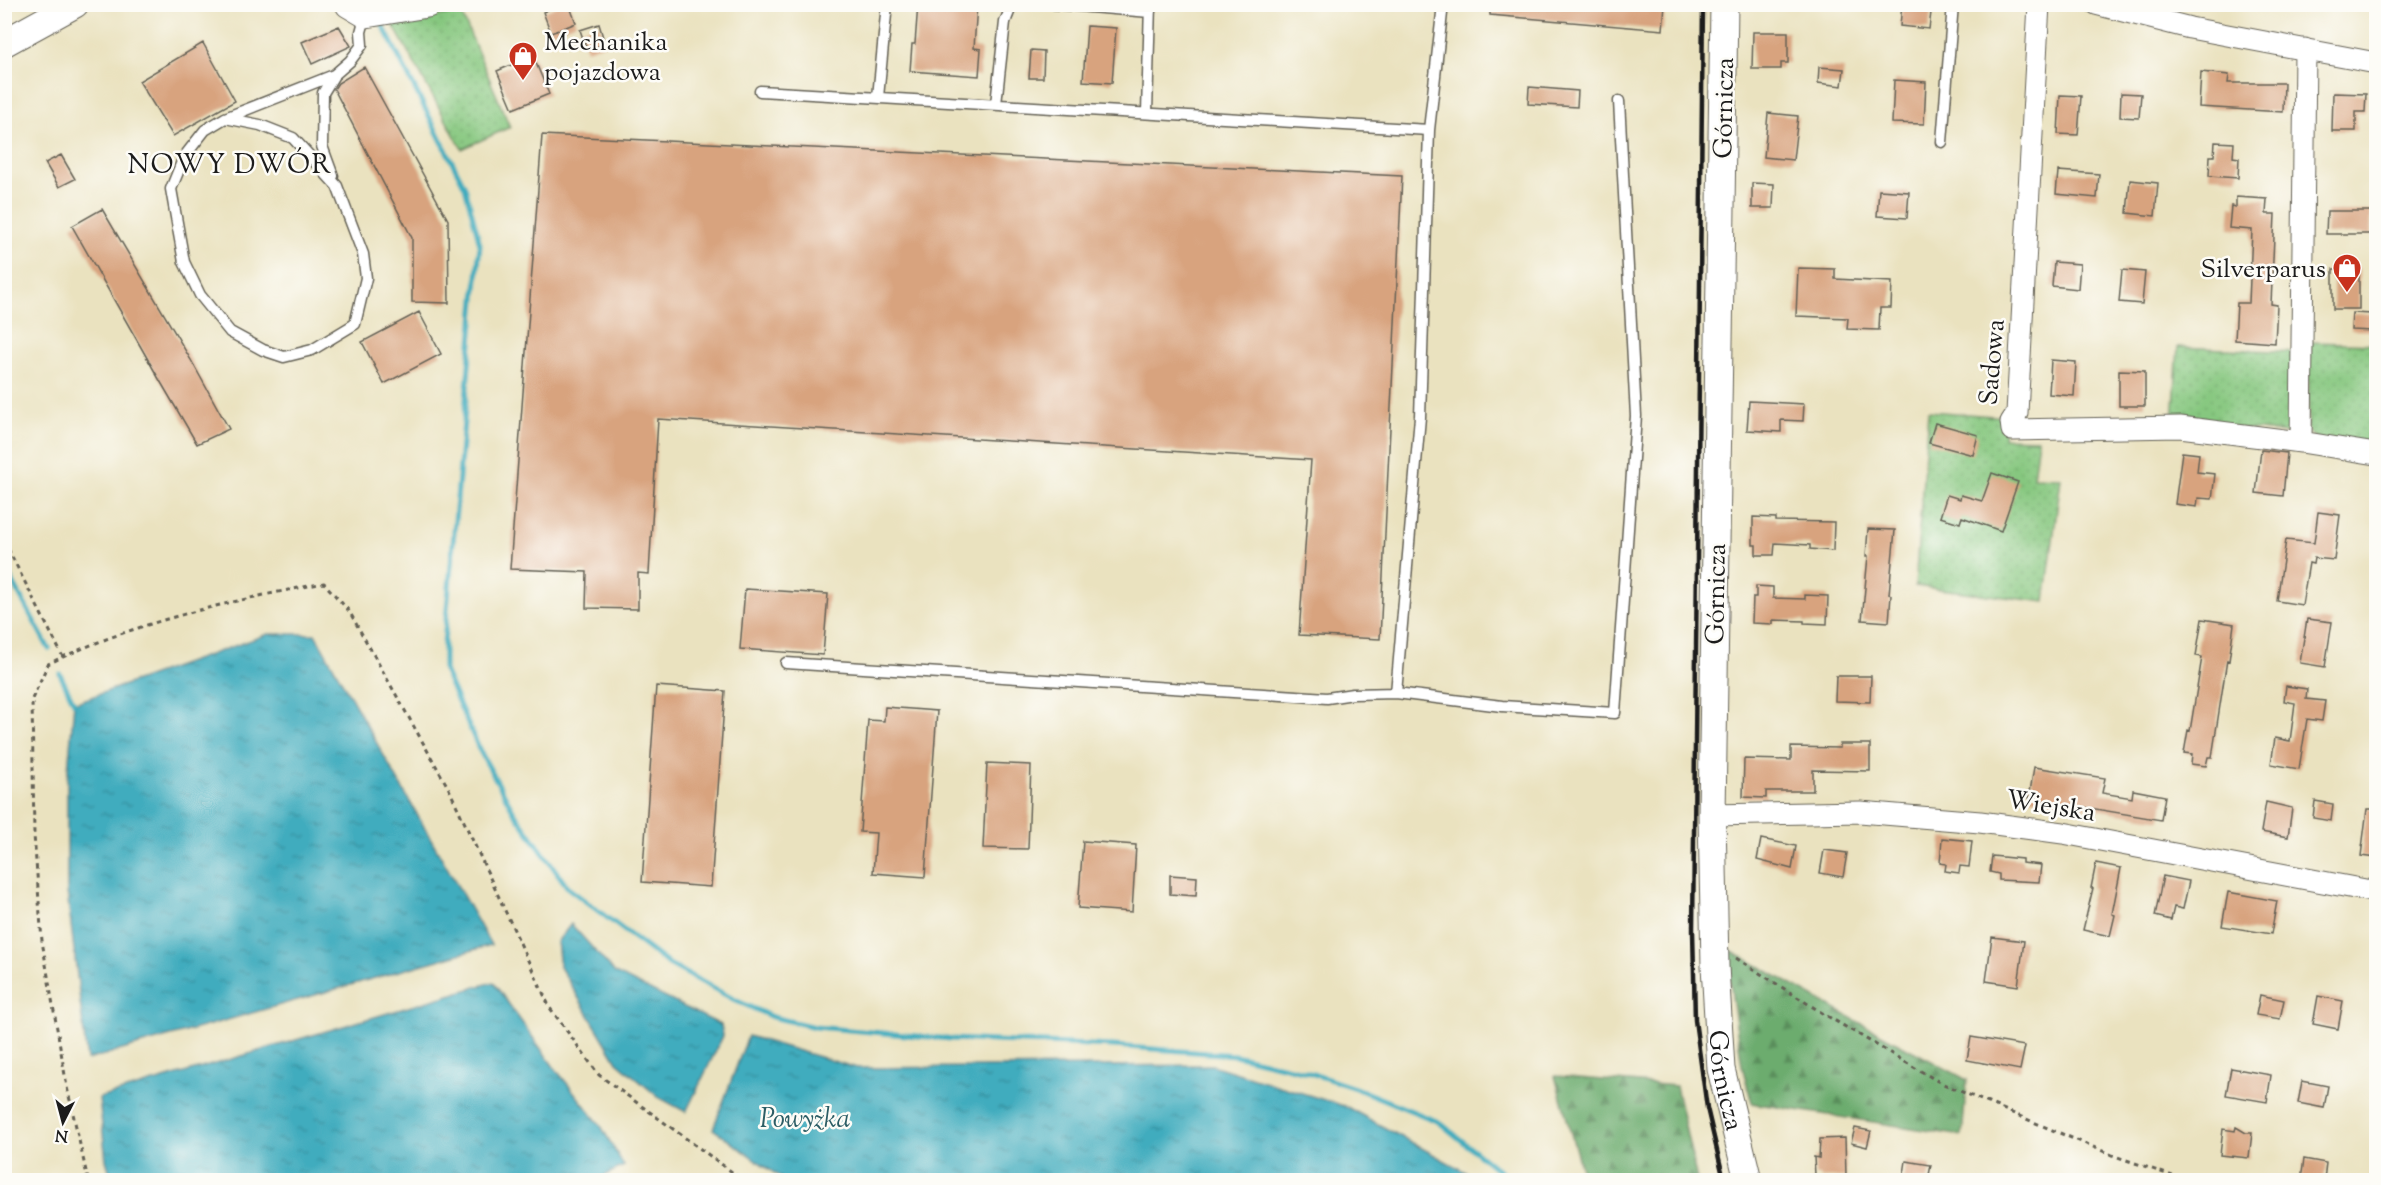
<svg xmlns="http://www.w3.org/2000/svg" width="2381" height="1185" font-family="'Sorts Mill Goudy',serif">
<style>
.grass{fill:url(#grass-dots);stroke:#51724e;stroke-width:1.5}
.forest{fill:url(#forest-firs);stroke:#446445;stroke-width:1.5}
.water{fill:url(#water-ripples);stroke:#2e646d;stroke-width:1.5}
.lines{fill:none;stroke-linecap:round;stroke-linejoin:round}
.stream{stroke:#3facbe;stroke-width:5}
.building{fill:#d8a37e}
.service-casing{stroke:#646155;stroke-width:13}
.minor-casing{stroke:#646155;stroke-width:23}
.tertiary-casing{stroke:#646155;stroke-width:29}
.path{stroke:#646155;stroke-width:3;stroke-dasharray:4.5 4.5;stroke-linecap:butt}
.service{stroke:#fff;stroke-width:10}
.minor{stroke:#fff;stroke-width:21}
.tertiary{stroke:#fff;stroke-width:27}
.rail{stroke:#1c1c1c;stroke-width:4.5}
.labels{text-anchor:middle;stroke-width:5;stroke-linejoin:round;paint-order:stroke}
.poi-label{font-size:26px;fill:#1c1c1c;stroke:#fdfcf7;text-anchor:start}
.street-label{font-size:26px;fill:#1c1c1c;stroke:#fdfcf7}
.neighbourhood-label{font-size:27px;letter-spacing:1.5px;fill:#1c1c1c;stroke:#fdfcf7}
.water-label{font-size:27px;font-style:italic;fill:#2c5d65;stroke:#fdfcf7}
</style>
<defs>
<pattern id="grass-dots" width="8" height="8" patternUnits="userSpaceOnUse" patternTransform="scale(1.5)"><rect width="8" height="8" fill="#86c77f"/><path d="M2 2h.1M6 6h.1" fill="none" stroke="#73aa6d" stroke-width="1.8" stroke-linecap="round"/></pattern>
<pattern id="forest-firs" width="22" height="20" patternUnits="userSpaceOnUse" patternTransform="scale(1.5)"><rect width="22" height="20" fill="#6cac6e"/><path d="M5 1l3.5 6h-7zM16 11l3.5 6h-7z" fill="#588b5a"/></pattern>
<pattern id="water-ripples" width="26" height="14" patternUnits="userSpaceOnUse" patternTransform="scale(1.5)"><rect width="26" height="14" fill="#3facbe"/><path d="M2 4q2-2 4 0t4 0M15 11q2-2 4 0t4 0" fill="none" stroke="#348b9a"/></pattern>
</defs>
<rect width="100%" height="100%" fill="#fdfcf7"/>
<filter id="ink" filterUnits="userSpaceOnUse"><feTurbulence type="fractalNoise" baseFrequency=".0167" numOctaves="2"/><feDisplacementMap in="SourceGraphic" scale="12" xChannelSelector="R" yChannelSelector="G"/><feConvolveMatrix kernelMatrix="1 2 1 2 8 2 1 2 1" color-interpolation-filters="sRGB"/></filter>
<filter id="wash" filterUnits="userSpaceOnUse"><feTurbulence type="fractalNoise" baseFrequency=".008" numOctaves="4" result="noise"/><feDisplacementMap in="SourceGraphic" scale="24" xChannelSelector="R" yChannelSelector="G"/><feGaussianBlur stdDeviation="1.35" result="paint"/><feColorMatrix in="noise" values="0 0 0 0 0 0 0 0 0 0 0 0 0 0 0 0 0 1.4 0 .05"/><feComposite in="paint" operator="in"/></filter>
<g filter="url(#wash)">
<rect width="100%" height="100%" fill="#eae2bf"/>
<path class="grass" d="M 460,10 L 510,127 L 462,149 L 392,23 L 425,20 Z
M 2310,342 L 2376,344 L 2376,450 L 2318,440 L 2308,432 Z
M 2178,347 L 2296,352 L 2295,430 L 2286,433 L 2173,421 Z
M 1928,411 L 2006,417 L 2004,438 L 2038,439 L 2033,477 L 2061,478 L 2045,602 L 1915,586 Z"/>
<path class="forest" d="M 1725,947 L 1840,1012 L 1967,1080 L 1962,1136 L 1752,1103 L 1742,1066 Z
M 1555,1076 L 1676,1086 L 1697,1180 L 1584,1180 Z"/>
<path class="water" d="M 268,634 L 315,634 L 491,945 L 87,1060 L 67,891 L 67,781 L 74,703 Z
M 571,924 L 615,973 L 721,1025 L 723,1036 L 686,1112 L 658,1097 L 617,1062 L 560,967 L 557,942 Z
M 493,982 L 554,1067 L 601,1126 L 624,1166 L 596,1180 L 112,1180 L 106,1160 L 99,1098 Z
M 748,1036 L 857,1068 L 1212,1065 L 1347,1107 L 1480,1180 L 784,1180 L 713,1129 Z"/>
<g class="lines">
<path class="stream" d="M 380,20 L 465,187 L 480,244 L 444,643 L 444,670 L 480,751 L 514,812 L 568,888 L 667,963 L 735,1000 L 772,1017 L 815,1027 L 951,1039 L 1113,1046 L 1235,1055 L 1307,1072 L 1355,1088 L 1439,1122 L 1510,1180
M 4,566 L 49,649
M 60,674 L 74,703"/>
</g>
<g id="blocks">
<path class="building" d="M 561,4 L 569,4 L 576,23 L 551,33 L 543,12 Z
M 918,4 L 977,4 L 974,48 L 981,49 L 979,76 L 910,71 L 912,44 L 915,44 Z
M 1490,4 L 1665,4 L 1663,30 L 1490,15 Z
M 1902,4 L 1932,4 L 1929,29 L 1900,26 Z
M 599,24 L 605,44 L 587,50 L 580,30 Z
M 339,26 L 351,46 L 312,64 L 302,42 Z
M 1087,26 L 1116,28 L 1112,83 L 1083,81 Z
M 1753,32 L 1788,32 L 1788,63 L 1781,63 L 1781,69 L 1752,69 Z
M 203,43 L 235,101 L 173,136 L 139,81 Z
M 1031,50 L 1044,51 L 1043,78 L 1029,78 Z
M 533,56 L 549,94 L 513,109 L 497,71 Z
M 364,67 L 448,220 L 449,303 L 412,302 L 412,238 L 334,89 L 338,83 Z
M 1819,67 L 1844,69 L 1842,86 L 1818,83 Z
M 2201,72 L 2229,75 L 2228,83 L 2284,83 L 2283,112 L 2199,107 Z
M 1894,80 L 1926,82 L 1924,124 L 1892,123 Z
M 1529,87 L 1578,91 L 1577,107 L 1528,104 Z
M 2121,93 L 2141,94 L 2139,118 L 2120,117 Z
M 2333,93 L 2366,94 L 2365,112 L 2356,112 L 2356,131 L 2332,131 Z
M 2060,95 L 2081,96 L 2078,135 L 2058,134 Z
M 1768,113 L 1798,116 L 1793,160 L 1764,157 Z
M 542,135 L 1402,176 L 1380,639 L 1299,635 L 1311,460 L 658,419 L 649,574 L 638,573 L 638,609 L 586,608 L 587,572 L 510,569 Z
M 2215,142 L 2234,143 L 2233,157 L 2239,158 L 2238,178 L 2209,176 L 2210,156 L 2214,156 Z
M 61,155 L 75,179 L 59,187 L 45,163 Z
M 2058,171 L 2099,174 L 2097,198 L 2056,194 Z
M 2130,180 L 2158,183 L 2155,216 L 2127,213 Z
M 1752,183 L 1774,184 L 1773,208 L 1752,208 Z
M 1879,190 L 1909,192 L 1907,218 L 1877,216 Z
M 2236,197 L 2267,199 L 2266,214 L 2275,214 L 2271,304 L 2277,305 L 2275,343 L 2235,340 L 2237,303 L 2249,303 L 2252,230 L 2229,228 L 2231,206 L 2236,207 Z
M 102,209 L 191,360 L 229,429 L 197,444 L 159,379 L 72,226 Z
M 2327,211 L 2371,211 L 2371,234 L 2326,234 Z
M 2054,262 L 2080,264 L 2078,289 L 2052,286 Z
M 1798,268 L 1835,269 L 1835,279 L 1892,282 L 1891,308 L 1880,308 L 1879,330 L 1847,329 L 1848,318 L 1796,316 Z
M 2333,269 L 2359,269 L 2359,309 L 2333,309 Z
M 2122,270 L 2145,272 L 2142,304 L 2119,302 Z
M 419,312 L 441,354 L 384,384 L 362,342 Z
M 2352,313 L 2373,314 L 2373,331 L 2351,330 Z
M 2051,360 L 2076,362 L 2074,396 L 2049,394 Z
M 2119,370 L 2145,371 L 2145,406 L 2119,406 Z
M 1749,401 L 1804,404 L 1803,421 L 1781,420 L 1781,432 L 1747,430 Z
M 1935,423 L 1978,435 L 1973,455 L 1929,443 Z
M 2261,450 L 2287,453 L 2283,496 L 2256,493 Z
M 2182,452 L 2199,454 L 2197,472 L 2215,474 L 2212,499 L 2198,498 L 2197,507 L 2175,504 Z
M 1992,473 L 2018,482 L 2001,531 L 1962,517 L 1960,523 L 1940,517 L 1947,495 L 1960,499 L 1961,495 L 1982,501 Z
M 2318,512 L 2340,515 L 2334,560 L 2314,558 L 2313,564 L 2309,563 L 2302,605 L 2277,601 L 2286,540 L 2314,543 Z
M 1753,517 L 1776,518 L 1776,521 L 1834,522 L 1833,551 L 1810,549 L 1810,545 L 1775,543 L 1774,555 L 1756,555 L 1756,545 L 1753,545 Z
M 1868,529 L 1895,530 L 1889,594 L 1891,595 L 1889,622 L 1862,620 L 1868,556 L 1866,556 Z
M 1756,586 L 1773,587 L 1773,598 L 1805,599 L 1805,595 L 1828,596 L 1827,624 L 1804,623 L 1804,621 L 1773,620 L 1773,624 L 1752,623 L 1753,597 L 1756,597 Z
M 745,589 L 828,594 L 823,655 L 740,649 Z
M 2202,619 L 2234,624 L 2229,661 L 2227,660 L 2212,757 L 2208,757 L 2206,766 L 2191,764 L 2192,754 L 2184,753 L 2188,730 L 2190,731 L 2202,657 L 2196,656 Z
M 2307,619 L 2332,622 L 2325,667 L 2300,663 Z
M 1836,676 L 1871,676 L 1870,702 L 1835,701 Z
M 656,686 L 725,691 L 711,887 L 642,882 Z
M 2286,686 L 2307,689 L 2306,699 L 2325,701 L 2322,721 L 2307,719 L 2299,769 L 2271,764 L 2275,738 L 2290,741 L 2295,703 L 2284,701 Z
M 885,707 L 937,711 L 925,877 L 873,873 L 876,833 L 860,832 L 868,720 L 884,721 Z
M 1840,744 L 1870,744 L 1870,771 L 1813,770 L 1813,791 L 1766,791 L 1766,798 L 1743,797 L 1744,759 L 1791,760 L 1791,747 L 1840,748 Z
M 987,763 L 1031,765 L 1028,849 L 983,848 Z
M 2034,767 L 2105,778 L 2102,793 L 2132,798 L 2133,790 L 2165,796 L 2161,820 L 2029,798 Z
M 2315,801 L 2333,804 L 2331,821 L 2313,818 Z
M 2266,802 L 2292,808 L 2288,837 L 2261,832 Z
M 2367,809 L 2376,809 L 2376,858 L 2361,856 Z
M 1942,838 L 1972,841 L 1969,867 L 1960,866 L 1959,873 L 1945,871 L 1946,864 L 1940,863 Z
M 1761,839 L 1796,846 L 1792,869 L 1757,860 Z
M 1083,841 L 1136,845 L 1132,912 L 1078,908 Z
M 1824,850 L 1847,853 L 1843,877 L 1820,873 Z
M 1992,856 L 2022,859 L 2022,863 L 2041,865 L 2039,882 L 1999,880 L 1999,874 L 1990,872 Z
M 2096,863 L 2121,868 L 2112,914 L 2115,915 L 2110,936 L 2083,930 L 2093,888 L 2091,888 Z
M 1170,875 L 1197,877 L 1196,896 L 1170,894 Z
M 2163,876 L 2189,881 L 2183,909 L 2174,907 L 2171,920 L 2155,916 Z
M 2228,892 L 2277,901 L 2271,934 L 2222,926 Z
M 1992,937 L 2024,941 L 2018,986 L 1986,981 Z
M 2260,995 L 2284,1000 L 2280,1019 L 2256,1015 Z
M 2318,996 L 2343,1001 L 2338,1029 L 2313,1024 Z
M 1971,1037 L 2025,1046 L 2020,1070 L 1967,1060 Z
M 2231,1068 L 2271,1075 L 2267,1102 L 2226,1095 Z
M 2302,1081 L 2328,1086 L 2324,1108 L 2298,1103 Z
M 2236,1127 L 2246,1133 L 2252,1133 L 2249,1158 L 2220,1155 L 2223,1129 L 2235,1131 Z
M 1855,1128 L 1871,1131 L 1867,1147 L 1851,1143 Z
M 1845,1138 L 1846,1177 L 1821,1178 L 1820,1175 L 1815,1175 L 1814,1157 L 1819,1158 L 1820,1139 Z
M 2304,1159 L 2326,1163 L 2324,1180 L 2301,1180 Z
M 1906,1161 L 1931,1165 L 1928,1180 L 1903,1180 Z"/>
</g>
</g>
<g filter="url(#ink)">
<use href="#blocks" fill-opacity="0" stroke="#646155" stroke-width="1.5"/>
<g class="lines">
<g class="service-casing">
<path id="service" d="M 1054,4 L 1150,12
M 760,91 L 1429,130
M 878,97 L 887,4
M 996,104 L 1005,22 L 1011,7 L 1024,4
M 1147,113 L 1150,4
M 225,118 L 260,125 L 293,138 L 337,186 L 363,254 L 366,278 L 355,324 L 312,350 L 284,357 L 263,350 L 230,332 L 200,295 L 184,262 L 171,189 L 184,157 L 205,130 Z
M 225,118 L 334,75
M 1942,142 L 1953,4
M 333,176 L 322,146 L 323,93 L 334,75 L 350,61 L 362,45 L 361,32 L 366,14
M 786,663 L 1327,698 L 1353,694 L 1396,693 L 1502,706 L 1615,713 L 1636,416 L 1619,101
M 1396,693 L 1420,417 L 1429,130 L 1443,4"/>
</g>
<g class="minor-casing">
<path id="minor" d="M 2039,4 L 2017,413 L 2011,422 L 2012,430 L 2180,427 L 2301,442 L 2376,454
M 2096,4 L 2190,28 L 2376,63
M 2301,442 L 2305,49
M 1712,815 L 1860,812 L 1980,822 L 2063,833 L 2376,892"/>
</g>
<g class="tertiary-casing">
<g id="tertiary">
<path d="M 349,4 L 366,14 L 427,4"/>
<path id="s1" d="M 1724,4 L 1712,815 L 1715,966 L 1721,1069 L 1748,1180"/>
<path d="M 4,43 L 75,4"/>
</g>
</g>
<path class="path" d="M 4,541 L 63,657
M 1736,958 L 1827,1016 L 1941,1083 L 2112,1155 L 2184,1180
M 88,1180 L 67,1087 L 42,941 L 34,835 L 32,699 L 48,664 C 134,622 230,601 324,583 L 349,611 L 449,789 L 550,1008 L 599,1075 L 743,1180"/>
<use href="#service" class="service"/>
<use href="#minor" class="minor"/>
<use href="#tertiary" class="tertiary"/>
<path class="rail" d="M 1703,4 L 1693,930 L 1695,1020 L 1707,1108 L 1724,1180"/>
</g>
</g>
<defs>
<g id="shop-pin" transform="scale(1.5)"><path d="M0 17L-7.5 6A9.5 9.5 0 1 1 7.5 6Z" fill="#c8321e" stroke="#fdfcf7"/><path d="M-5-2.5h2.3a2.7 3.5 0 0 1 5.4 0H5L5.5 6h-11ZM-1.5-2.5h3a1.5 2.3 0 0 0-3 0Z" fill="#fff"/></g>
</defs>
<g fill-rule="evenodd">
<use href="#shop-pin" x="523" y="56"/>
<use href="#shop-pin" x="2347" y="268"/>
</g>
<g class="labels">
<g class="poi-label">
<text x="544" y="50">Mechanika<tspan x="544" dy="30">pojazdowa</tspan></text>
<text x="2326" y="277" text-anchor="end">Silverparus</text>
</g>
<g class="street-label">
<text transform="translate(1723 108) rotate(-89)" y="9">Górnicza</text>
<text transform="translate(1991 362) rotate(-85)" y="9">Sadowa</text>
<text transform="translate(1715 594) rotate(-89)" y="9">Górnicza</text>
<text transform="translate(2051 805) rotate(9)" y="9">Wiejska</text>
<text dy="9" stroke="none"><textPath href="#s1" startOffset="1077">Górnicza</textPath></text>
</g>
<g class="neighbourhood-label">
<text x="230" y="173">NOWY DWÓR</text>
</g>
<g class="water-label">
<text x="805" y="1127">Powyżka</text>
</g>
</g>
<rect width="2381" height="1185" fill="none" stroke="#fdfcf7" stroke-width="24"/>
<g transform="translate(63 1122) rotate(186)" stroke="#fdfcf7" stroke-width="4.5" paint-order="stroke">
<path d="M0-4.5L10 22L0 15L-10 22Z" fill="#1c1c1c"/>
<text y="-9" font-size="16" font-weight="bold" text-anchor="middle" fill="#1c1c1c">N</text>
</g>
</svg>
